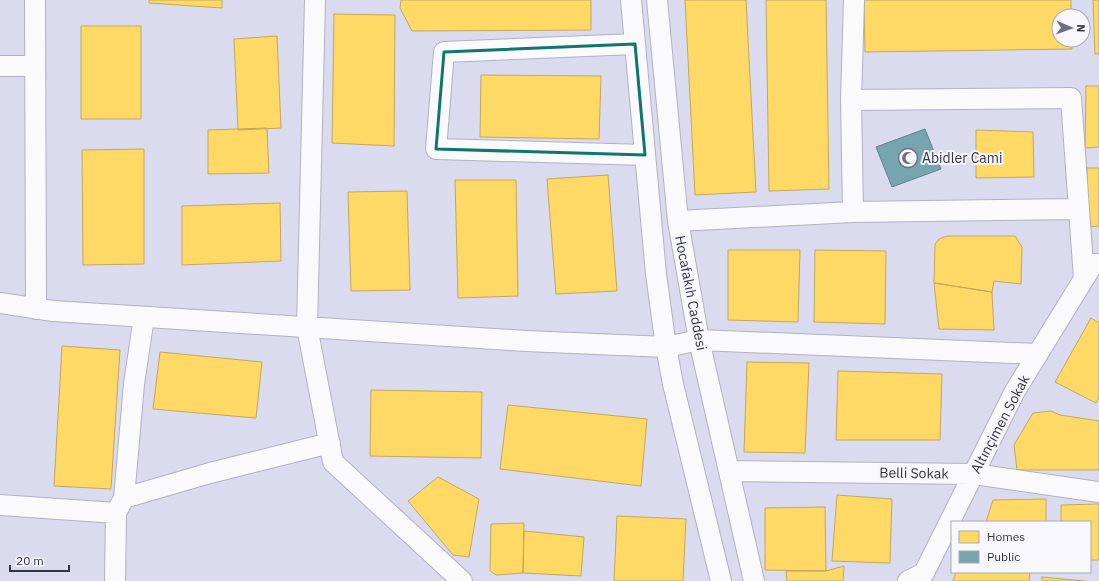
<svg xmlns="http://www.w3.org/2000/svg" width="1099" height="581" font-family="'IBM Plex Sans',sans-serif">
<style>
.homes{fill:#ffd966;stroke:#c2a75c}
.public{fill:#76a5af;stroke:#628390}
.lines{fill:none;stroke-linecap:round;stroke-linejoin:round}
.minor-casing{stroke:#b1b1c3;stroke-width:22}
.minor{stroke:#fafafd;stroke-width:20}
.marked{fill:none;stroke:#0f766e;stroke-width:3;stroke-linejoin:round}
.labels{text-anchor:middle;stroke-width:4;stroke-linejoin:round;paint-order:stroke}
.poi-label{font-size:14px;fill:#343346;stroke:#f7f7fc;text-anchor:start}
.street-label{font-size:14px;fill:#343346;stroke:#f7f7fc}
</style>
<rect width="100%" height="100%" fill="#dbdbf0"/>
<path class="homes" d="M 149,0 L 222,0 L 222,8 L 149,3 Z
M 401,0 L 591,0 L 591,30 L 412,31 L 400,8 Z
M 685,0 L 746,0 L 756,192 L 695,195 Z
M 766,0 L 826,0 L 829,189 L 769,191 Z
M 864,0 L 1071,0 L 1071,16 L 1059,16 L 1059,40 L 1072,40 L 1072,49 L 865,52 Z
M 1093,0 L 1099,0 L 1099,54 L 1095,54 Z
M 334,14 L 395,15 L 394,146 L 332,143 Z
M 81,26 L 141,26 L 141,119 L 81,119 Z
M 277,36 L 281,128 L 238,130 L 234,39 Z
M 481,75 L 601,76 L 599,139 L 480,137 Z
M 1086,86 L 1099,86 L 1099,147 L 1085,148 Z
M 267,128 L 269,173 L 208,174 L 208,130 Z
M 976,130 L 1033,132 L 1034,177 L 976,178 Z
M 144,149 L 144,264 L 83,265 L 82,150 Z
M 1087,168 L 1099,168 L 1099,226 L 1087,227 Z
M 608,175 L 617,291 L 556,294 L 547,179 Z
M 455,180 L 516,180 L 518,296 L 458,298 Z
M 407,191 L 410,290 L 351,291 L 348,192 Z
M 280,203 L 281,261 L 182,265 L 182,206 Z
M 947,236 L 1015,236 L 1022,247 L 1021,284 L 994,281 L 992,292 L 934,283 L 935,244 L 939,239 Z
M 728,250 L 800,250 L 798,322 L 728,320 Z
M 815,250 L 886,251 L 885,324 L 814,322 Z
M 934,283 L 992,292 L 994,330 L 939,329 Z
M 1091,318 L 1099,323 L 1099,397 L 1096,403 L 1055,382 Z
M 62,346 L 120,350 L 111,489 L 54,486 Z
M 160,352 L 262,362 L 256,418 L 153,409 Z
M 747,362 L 809,363 L 805,453 L 744,452 Z
M 838,371 L 942,374 L 940,440 L 836,440 Z
M 371,390 L 482,392 L 481,458 L 370,456 Z
M 508,405 L 647,419 L 641,486 L 500,469 Z
M 1051,411 L 1060,415 L 1099,421 L 1099,470 L 1017,470 L 1014,445 L 1033,413 Z
M 438,477 L 479,499 L 469,557 L 453,555 L 408,501 Z
M 837,495 L 892,499 L 890,563 L 832,561 Z
M 1046,499 L 1046,522 L 986,522 L 993,500 Z
M 1099,504 L 1099,560 L 1090,560 L 1090,522 L 1061,522 L 1061,505 Z
M 825,507 L 826,571 L 765,570 L 765,508 Z
M 617,516 L 686,519 L 683,581 L 614,581 Z
M 524,523 L 523,573 L 496,575 L 490,571 L 491,524 Z
M 524,531 L 584,537 L 581,576 L 523,573 Z
M 844,566 L 843,581 L 787,581 L 786,571 L 826,571 Z
M 956,572 L 1030,572 L 1029,581 L 953,581 Z
M 1042,577 L 1085,581 L 1042,581 Z"/>
<path class="public" d="M 925,129 L 941,169 L 892,187 L 876,147 Z"/>
<g class="lines">
<g class="minor-casing">
<path id="minor" d="M 35,0 L 36,309
M 315,0 L 307,327 L 333,462 L 462,581
M 631,0 L 656,274 L 666,347 L 673,384 L 721,581
M 657,0 L 678,221 L 699,340 L 754,581
M 635,44 L 444,52 L 436,149 L 645,155
M 0,66 L 35,66
M 851,100 L 854,0
M 853,212 L 1079,209
M 678,221 L 853,212 L 851,100 L 1071,98 L 1084,279
M 0,303 L 53,311 L 526,341 L 666,347 L 699,340 L 1038,354
M 729,471 L 974,474 L 1099,492
M 124,498 L 134,384 L 144,317
M 0,505 L 116,513 L 124,498 L 210,473 L 330,443
M 115,581 L 116,513
M 908,581 L 924,573 L 1015,391 L 1093,264 L 1099,264"/>
</g>
<use href="#minor" class="minor"/>
</g>
<path class="marked" d="M 635,44 L 645,155 L 436,149 L 444,52 Z"/>
<defs>
<g id="mosque-ring" transform="scale(1)"><circle r="9.5" fill="#f7f7fc" stroke="#6e6e82" stroke-width="1.5"/><path d="M3.5-4.9A6 6 0 1 0 3.5 4.9A5 5 0 1 1 3.5-4.9Z" fill="#6e6e82"/></g>
</defs>
<g fill-rule="evenodd">
<use href="#mosque-ring" x="908" y="158"/>
</g>
<g class="labels">
<g class="poi-label">
<text x="922" y="163">Abidler Cami</text>
</g>
<g class="street-label">
<text transform="translate(691 293) rotate(79)" y="5">Hocafakıh Caddesi</text>
<text transform="translate(1000 424) rotate(-62)" y="5">Altınçimen Sokak</text>
<text transform="translate(914 473) rotate(1)" y="5">Belli Sokak</text>
</g>
</g>
<rect x="951" y="521" width="140" height="52" fill="#f7f7fc" stroke="#a9a9b3"/>
<rect x="959" y="531" width="20" height="12" fill="#ffd966" stroke="#a9a9b3"/>
<text x="987" y="541" font-size="12" fill="#343346">Homes</text>
<rect x="959" y="551" width="20" height="12" fill="#76a5af" stroke="#a9a9b3"/>
<text x="987" y="561" font-size="12" fill="#343346">Public</text>
<g transform="translate(1071 28) rotate(92)"><circle r="19" fill="#f7f7fc" stroke="#a9a9b3"/>
<path d="M0-3L7 15L0 10L-7 15Z" fill="#6e6e82"/>
<text y="-6" font-size="11" font-weight="bold" text-anchor="middle" fill="#343346">N</text>
</g>
<path d="M10 565v6h59v-6" fill="none" stroke="#343346" stroke-width="2"/>
<text x="16" y="565" font-size="12" fill="#343346" stroke="#f7f7fc" stroke-width="3" paint-order="stroke">20 m</text>
</svg>
